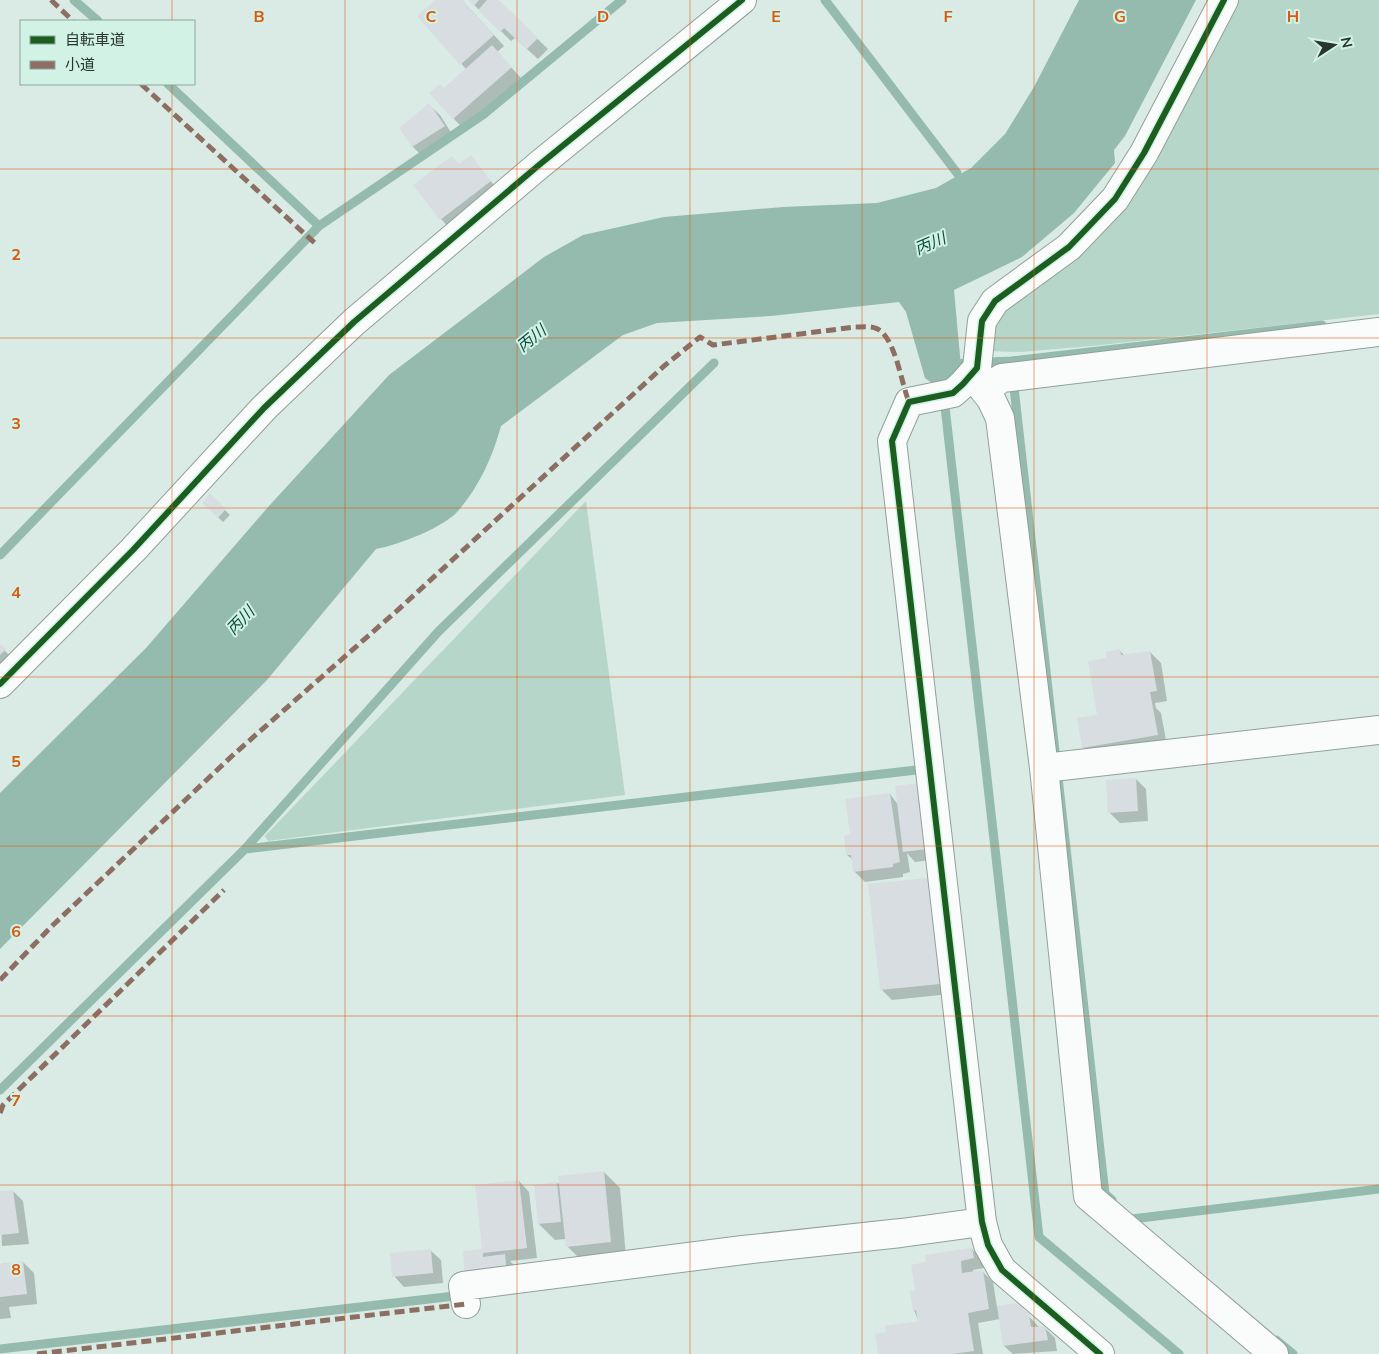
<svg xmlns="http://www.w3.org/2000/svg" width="1379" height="1354" font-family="Mulish,'Noto Sans JP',sans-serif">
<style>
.green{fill:#b6d6ca}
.water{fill:#94bbad}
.shadow{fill:#0003}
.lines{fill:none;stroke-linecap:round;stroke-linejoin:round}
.stream{stroke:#94bbad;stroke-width:9}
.building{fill:#d8dde1}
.minor-casing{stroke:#92a09a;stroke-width:30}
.minor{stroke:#f9fcfb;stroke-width:28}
.quiet{stroke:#8d6e63;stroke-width:5;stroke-dasharray:10 5;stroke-linecap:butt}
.cycleway-casing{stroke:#d2f2e6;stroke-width:9}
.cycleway{stroke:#1b5e20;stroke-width:6}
.grid{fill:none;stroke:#de570e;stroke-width:1;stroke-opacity:0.55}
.labels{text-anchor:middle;stroke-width:4;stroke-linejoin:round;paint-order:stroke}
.water-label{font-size:16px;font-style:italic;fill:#0c4e3d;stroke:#d2f2e6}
.grid-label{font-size:16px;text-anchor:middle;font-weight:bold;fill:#de570e;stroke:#d2f2e6;stroke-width:4;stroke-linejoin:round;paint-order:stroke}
</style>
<rect width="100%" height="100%" fill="#d9ebe4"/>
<path class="green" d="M 1235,0 L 1379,0 L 1379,314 L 1092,346 L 1021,352 L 987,351 L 993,324 L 1011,301 L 1084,247 Z
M 586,501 L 625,795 L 268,841 L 265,836 Z"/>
<path class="water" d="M 1079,0 L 1196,0 L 1125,136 L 1114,150 L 1115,163 L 1074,213 L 1022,257 L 954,290 L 961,367 L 948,381 L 932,383 L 925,378 L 906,312 L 899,302 L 771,316 L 657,323 L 623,335 L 501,426 C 493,456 479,487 458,511 C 443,528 398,545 376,549 L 267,680 L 0,949 L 0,793 L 146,648 L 269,506 L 389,375 L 544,257 L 583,235 L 664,217 L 783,207 L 877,203 L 936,188 L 971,168 L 1005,134 L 1034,87 Z"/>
<path class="shadow" d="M 437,0 L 462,0 L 504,46 L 497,52 L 521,78 L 464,129 L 454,119 L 444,89 L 466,69 L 419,16 Z
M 469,0 L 497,0 L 548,49 L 538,59 L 515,38 L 511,41 Z
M 429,105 L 440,115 L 454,137 L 423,157 L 413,147 L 401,128 Z
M 470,157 L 500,192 L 451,230 L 441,219 L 459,165 Z
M 210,495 L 230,515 L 223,522 L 203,503 Z
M 0,646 L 25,671 L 0,697 Z
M 1120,651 L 1125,656 L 1150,652 L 1161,663 L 1167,701 L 1155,703 L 1156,708 L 1161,713 L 1167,746 L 1094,758 L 1083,747 L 1099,716 L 1108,659 Z
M 1136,779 L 1146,789 L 1148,821 L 1120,823 L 1109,812 Z
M 890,794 L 938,859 L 915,862 L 907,853 L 910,872 L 903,874 L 903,877 L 865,882 L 854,871 L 853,860 L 847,855 L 852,835 Z
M 928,879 L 938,889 L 950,994 L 892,1000 L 882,990 L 870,885 Z
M 604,1172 L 620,1188 L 626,1257 L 583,1262 L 567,1246 L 566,1239 L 555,1240 L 539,1224 L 536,1186 L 560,1183 Z
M 519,1181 L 529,1192 L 537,1258 L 510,1261 L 515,1266 L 467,1279 Z
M 13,1191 L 23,1201 L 29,1244 L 2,1246 L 0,1192 Z
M 972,1249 L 982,1259 L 984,1268 L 973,1270 L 973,1272 L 982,1271 L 993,1282 L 997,1307 L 1017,1304 L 1039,1327 L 1044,1327 L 1055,1338 L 1057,1351 L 1013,1354 L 1004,1346 L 1000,1319 L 978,1323 L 983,1354 L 879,1354 L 919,1322 L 914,1310 L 916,1291 L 927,1263 Z
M 430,1250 L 441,1260 L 443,1283 L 404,1287 L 394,1276 Z
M 23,1262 L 34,1273 L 37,1304 L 9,1307 L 11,1318 L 0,1319 L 0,1264 Z"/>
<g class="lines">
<path class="stream" d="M 74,0 L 98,21
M 825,0 L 957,173
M 168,84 L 319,226
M 1011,361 L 1105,1194 L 1112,1200
M 949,364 L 1011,361 L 1322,325
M 944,398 L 1039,1237 L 1179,1354
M 0,555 L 319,226 L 484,114 L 622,0
M 245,849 L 438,632 L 714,363
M 0,1090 L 245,849 L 916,770
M 1132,1219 L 1379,1189
M 1276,1340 L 1293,1354
M 0,1349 L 463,1295"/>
</g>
<path class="building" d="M 435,0 L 462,0 L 494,35 L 460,65 L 417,16 Z
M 468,0 L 479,0 L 474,6 Z
M 487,0 L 499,0 L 538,38 L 527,49 L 504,28 L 500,32 L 478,10 Z
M 492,45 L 512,67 L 453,119 L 429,93 L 440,84 L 444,88 Z
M 429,103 L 445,126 L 412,147 L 399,128 Z
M 471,155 L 491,181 L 440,220 L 413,185 L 452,156 L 459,164 Z
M 210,493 L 226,509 L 218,518 L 202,503 Z
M 0,644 L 6,649 L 0,655 Z
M 1120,649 L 1121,655 L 1150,651 L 1157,691 L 1150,692 L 1158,735 L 1082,748 L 1077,718 L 1097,715 L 1088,661 L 1106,658 L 1106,652 Z
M 1136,778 L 1138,811 L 1108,813 L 1106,780 Z
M 920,783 L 928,849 L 903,852 L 895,786 Z
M 890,793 L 900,862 L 893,864 L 893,867 L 853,872 L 851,855 L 846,855 L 844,836 L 850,834 L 845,799 Z
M 928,878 L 940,984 L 880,990 L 868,884 Z
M 604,1171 L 611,1242 L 566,1247 L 558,1176 Z
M 519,1180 L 527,1248 L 483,1253 L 483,1257 L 505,1254 L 507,1275 L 465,1279 L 463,1251 L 482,1249 L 475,1185 Z
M 557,1182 L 561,1222 L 538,1224 L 534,1185 Z
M 13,1190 L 19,1233 L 0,1235 L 0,1191 Z
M 972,1248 L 974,1258 L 961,1261 L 962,1273 L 983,1270 L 989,1309 L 968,1313 L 974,1351 L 952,1354 L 878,1354 L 875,1334 L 886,1332 L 885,1326 L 918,1321 L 916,1310 L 913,1311 L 910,1291 L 915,1290 L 911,1265 L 926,1262 L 925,1255 Z
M 431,1249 L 433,1273 L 392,1277 L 390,1253 Z
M 23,1261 L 27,1294 L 0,1297 L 0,1264 Z
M 1017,1303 L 1029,1314 L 1031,1327 L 1045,1326 L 1048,1340 L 1003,1346 L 997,1306 Z"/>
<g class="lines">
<g class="minor-casing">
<path id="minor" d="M 972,375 L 991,399 L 1000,418 L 1044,768 L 1379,730
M 984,390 L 1002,378 L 1379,332
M 0,684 L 133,550 L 264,408 L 354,322 L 539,165 L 742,0
M 1044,768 L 1088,1196 L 1274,1354
M 466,1304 L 463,1286 L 743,1250 L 901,1233 L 982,1222
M 1100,1354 L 1002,1270 L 988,1245 L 982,1222 L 892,441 L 909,402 L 953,393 L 963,384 L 977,368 L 982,321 L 995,301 L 1069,247 L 1115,199 L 1144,153 L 1224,0"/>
</g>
<use href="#minor" class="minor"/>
<path class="quiet" d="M 51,0 L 73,21
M 141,84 L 318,246
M 0,980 L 53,925 L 233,755 L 400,608 L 664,366 L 700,337 L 713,345 L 855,327 C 861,327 869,326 875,328 C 895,334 901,383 909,402
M 0,1113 L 3,1105 L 224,890
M 37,1354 L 466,1304"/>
<g class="cycleway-casing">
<path id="cycleway" d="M 0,684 L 133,550 L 264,408 L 354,322 L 539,165 L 742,0
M 1100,1354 L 1002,1270 L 988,1245 L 982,1222 L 892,441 L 909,402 L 953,393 L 963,384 L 977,368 L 982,321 L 995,301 L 1069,247 L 1115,199 L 1144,153 L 1224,0"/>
</g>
<use href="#cycleway" class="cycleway"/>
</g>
<path class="grid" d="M 172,0 L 172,21M 345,0 L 345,1354M 517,0 L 517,1354M 690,0 L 690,1354M 862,0 L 862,1354M 1034,0 L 1034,1354M 1207,0 L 1207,1354M 172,84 L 172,1354M 0,169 L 1379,169M 0,338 L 1379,338M 0,508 L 1379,508M 0,677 L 1379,677M 0,846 L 1379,846M 0,1016 L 1379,1016M 0,1185 L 1379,1185"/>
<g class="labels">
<g class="water-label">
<text transform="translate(930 243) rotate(-23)" y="6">丙川</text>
<text transform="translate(531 338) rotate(-39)" y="6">丙川</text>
<text transform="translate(240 620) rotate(-46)" y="6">丙川</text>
</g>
</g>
<g class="grid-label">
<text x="259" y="22">B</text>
<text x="431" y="22">C</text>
<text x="603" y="22">D</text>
<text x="776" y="22">E</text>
<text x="948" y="22">F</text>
<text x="1120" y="22">G</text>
<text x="1293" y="22">H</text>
<text x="16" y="260">2</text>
<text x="16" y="429">3</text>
<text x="16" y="598">4</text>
<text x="16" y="767">5</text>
<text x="16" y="937">6</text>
<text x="16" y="1106">7</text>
<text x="16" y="1275">8</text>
</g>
<rect x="20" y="20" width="175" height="65" fill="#d2f2e6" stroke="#8ea69d"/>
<rect x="30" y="36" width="25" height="8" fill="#1b5e20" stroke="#8ea69d"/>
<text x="65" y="45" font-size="15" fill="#283530">自転車道</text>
<rect x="30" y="61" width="25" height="8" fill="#8d6e63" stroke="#8ea69d"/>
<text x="65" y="70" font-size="15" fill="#283530">小道</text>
<g transform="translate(1334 45) rotate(78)" stroke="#d2f2e6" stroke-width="4" paint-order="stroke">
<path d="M0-4L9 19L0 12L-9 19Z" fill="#283530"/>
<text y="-8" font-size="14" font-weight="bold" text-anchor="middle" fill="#283530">N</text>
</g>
</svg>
